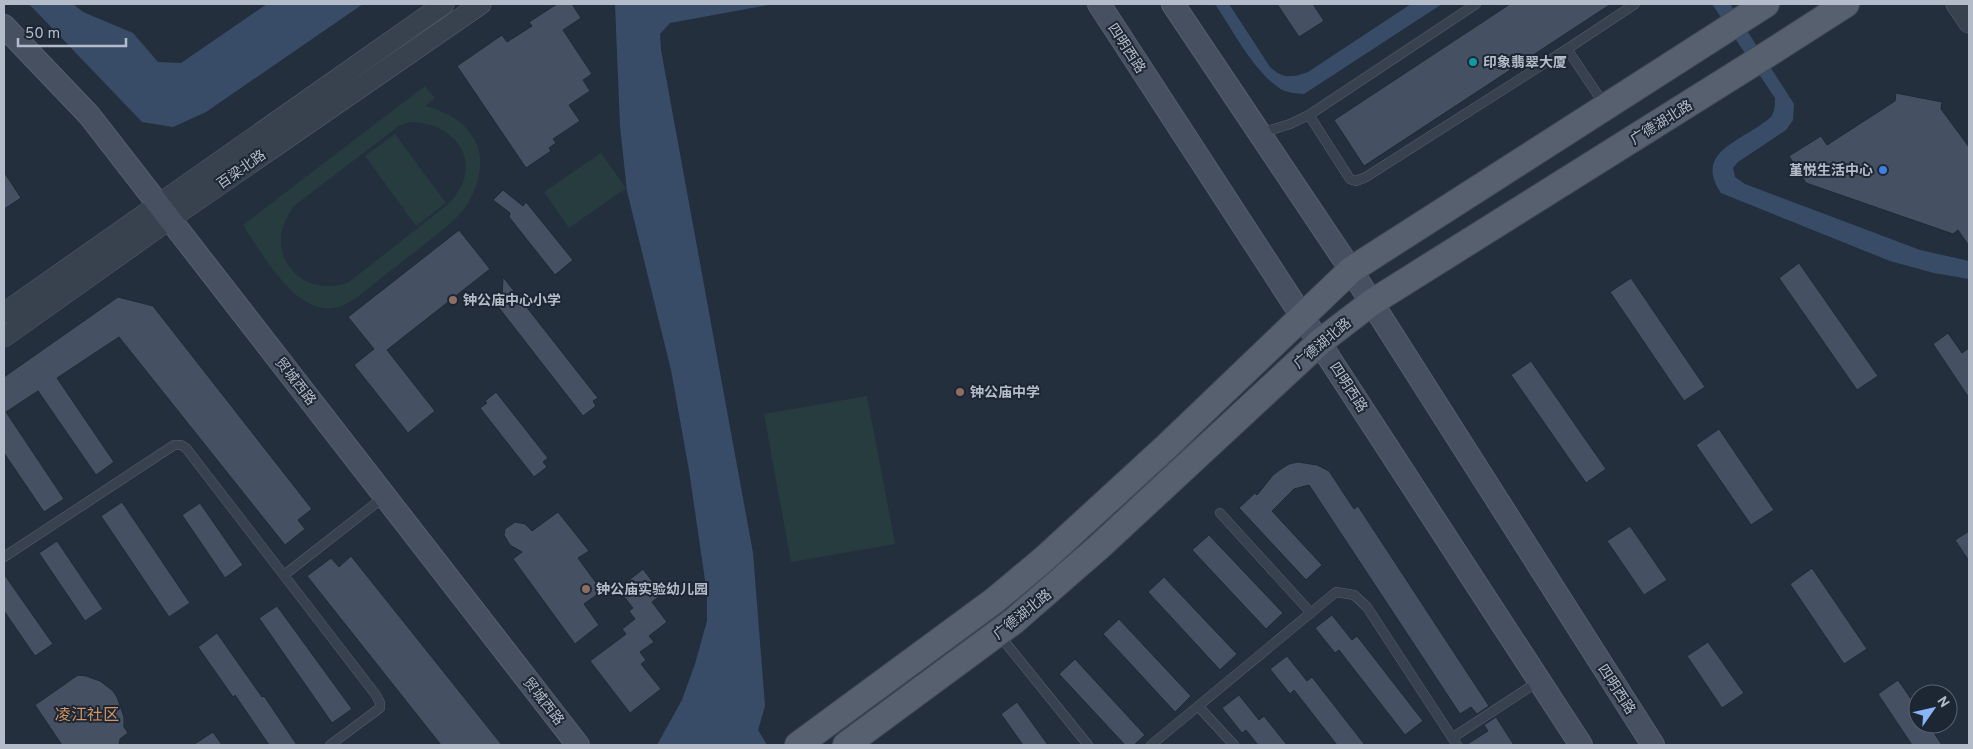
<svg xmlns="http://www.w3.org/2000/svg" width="1973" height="749" font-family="Overpass,'Noto Sans SC',sans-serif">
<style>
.green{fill:#263c3f;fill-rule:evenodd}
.water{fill:#394c67}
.building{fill:#455162;stroke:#1f2835}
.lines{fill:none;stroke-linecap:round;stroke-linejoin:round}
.service-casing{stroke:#565f6c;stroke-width:10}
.tertiary-casing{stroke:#565f6c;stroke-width:21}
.secondary-casing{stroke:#565f6c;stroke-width:24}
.primary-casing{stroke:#414a57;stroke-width:28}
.service{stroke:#38414e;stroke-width:9}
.tertiary{stroke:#38414e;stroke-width:20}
.secondary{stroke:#465061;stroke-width:22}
.primary{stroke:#56606e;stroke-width:26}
.culture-dot{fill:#0f9aa8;stroke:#1d2633;stroke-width:2}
.shop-dot{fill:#3f7fe0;stroke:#1d2633;stroke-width:2}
.education-dot{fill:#8d6e63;stroke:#1d2633;stroke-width:2}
.labels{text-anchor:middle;stroke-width:4;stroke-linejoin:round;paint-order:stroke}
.street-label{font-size:14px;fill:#b4bcc9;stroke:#1d2633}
.poi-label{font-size:14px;font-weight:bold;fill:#b4bcc9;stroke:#1d2633;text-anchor:start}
.quarter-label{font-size:16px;fill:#d59563;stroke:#1d2633}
</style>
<rect width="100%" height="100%" fill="#242f3e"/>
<path class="green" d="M 425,86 L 435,98 L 425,106 C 447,112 466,121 476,143 C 486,162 477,191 465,208 C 454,222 438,233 425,244 C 402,262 378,280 355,299 C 351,301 346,304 342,306 C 298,322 263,254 243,225 ZM 409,122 C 460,122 486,168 447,205 L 349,282 C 316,296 279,274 281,237 C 281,226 289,213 295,205 L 399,126 Z
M 395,134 L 446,203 L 416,226 L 365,156 Z
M 601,153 L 626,188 L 569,228 L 544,192 Z
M 867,396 L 895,544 L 791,562 L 764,414 Z"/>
<path class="water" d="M 29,4 L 73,4 L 83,12 L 133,33 L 158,62 L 181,63 L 267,4 L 363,4 L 206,112 L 173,127 L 142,122 Z
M 615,4 L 774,4 L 670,23 L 660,34 L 661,50 L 753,553 L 765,706 L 758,730 L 767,745 L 657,745 L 682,700 L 695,664 L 707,621 L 707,594 L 689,470 L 671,370 L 627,191 L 620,126 Z
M 1215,4 L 1229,4 L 1270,67 C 1283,79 1292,78 1308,72 L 1411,4 L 1442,4 L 1304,94 C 1295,93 1285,93 1278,87 C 1253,70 1232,29 1215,4 Z
M 1712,4 L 1730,4 L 1794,104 L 1793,120 L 1786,130 L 1738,162 L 1733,168 L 1735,177 L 1745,184 L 1920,250 L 1969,261 L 1969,279 L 1934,273 L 1890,261 L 1721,193 C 1696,156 1732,144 1759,126 C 1763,123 1768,120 1771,117 C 1775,111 1775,105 1775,98 Z"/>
<path class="building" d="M 557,4 L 572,4 L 581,18 L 563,30 L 592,74 L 583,80 L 590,91 L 569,105 L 580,121 L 553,139 L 556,143 L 549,148 L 551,151 L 526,168 L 457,66 L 502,35 L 507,42 L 532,26 L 529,22 Z
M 1277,4 L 1313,4 L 1324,21 L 1299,37 Z
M 1510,4 L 1611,4 L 1364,166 L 1334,120 Z
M 1896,93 L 1942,102 L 1941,109 L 1969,147 L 1969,246 L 1958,230 L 1953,234 L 1806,183 L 1789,156 L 1821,136 L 1827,145 L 1895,101 Z
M 4,172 L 21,198 L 4,209 Z
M 503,190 L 523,206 L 526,202 L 573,260 L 555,275 L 509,217 L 510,213 L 493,200 Z
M 459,230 L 490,269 L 387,350 L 435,411 L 408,433 L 354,365 L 374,349 L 348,317 Z
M 1799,263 L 1878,376 L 1857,390 L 1779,278 Z
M 503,277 L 598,398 L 593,401 L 596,406 L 583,416 L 496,304 L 502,300 Z
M 1631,278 L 1705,387 L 1684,401 L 1610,292 Z
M 118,297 L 153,306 L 312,509 L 298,520 L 305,529 L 285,545 L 119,337 L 57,378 L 114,462 L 96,475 L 38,391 L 6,412 L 64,499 L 44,512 L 4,453 L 4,377 Z
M 1948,333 L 1962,353 L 1969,348 L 1969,398 L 1933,344 Z
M 1531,361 L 1606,469 L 1586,483 L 1511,375 Z
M 496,392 L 548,458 L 543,462 L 547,467 L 534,477 L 480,408 L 487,403 L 485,401 Z
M 1719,429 L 1774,510 L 1751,525 L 1696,445 Z
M 1298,462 L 1317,465 L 1329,471 L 1354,509 L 1358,506 L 1489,706 L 1477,714 L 1471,707 L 1460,714 L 1309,485 L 1294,489 L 1272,511 L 1322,565 L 1306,580 L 1239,508 L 1255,493 L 1257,495 L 1273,475 L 1281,469 L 1289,464 Z
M 122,502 L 190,603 L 169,617 L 101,516 Z
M 200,503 L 243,565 L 225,578 L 182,515 Z
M 558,512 L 589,551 L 578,558 L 602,591 L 584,604 L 599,625 L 575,644 L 513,559 L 522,552 L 510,545 L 504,535 L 505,529 L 515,522 L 525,524 L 532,531 Z
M 1630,526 L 1667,580 L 1644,595 L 1607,541 Z
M 1969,531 L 1969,561 L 1955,540 Z
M 1209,535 L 1283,613 L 1266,629 L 1192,550 Z
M 57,541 L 103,609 L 85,621 L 39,553 Z
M 351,556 L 502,745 L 441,745 L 307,576 L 331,558 L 339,567 Z
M 1812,568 L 1867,649 L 1844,664 L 1790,584 Z
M 643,569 L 662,594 L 652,602 L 667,622 L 649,636 L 654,642 L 640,652 L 646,660 L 641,664 L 661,689 L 630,713 L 590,661 L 626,634 L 622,629 L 635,619 L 629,611 L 633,608 L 618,589 Z
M 4,574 L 53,644 L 35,656 L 4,611 Z
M 1164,577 L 1237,654 L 1220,670 L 1148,592 Z
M 277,606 L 352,709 L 332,723 L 259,618 Z
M 1332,615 L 1352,640 L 1357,636 L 1423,721 L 1405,735 L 1339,650 L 1335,653 L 1315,628 Z
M 1119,619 L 1191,696 L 1175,712 L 1103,634 Z
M 217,633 L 262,697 L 264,696 L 297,745 L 269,745 L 235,695 L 233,697 L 198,647 Z
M 1708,642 L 1744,693 L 1722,708 L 1687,656 Z
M 1287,656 L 1307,681 L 1312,677 L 1365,745 L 1337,745 L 1294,690 L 1290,694 L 1270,669 Z
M 1075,659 L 1145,735 L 1134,745 L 1125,745 L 1059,674 Z
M 78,675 L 86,676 L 100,681 L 113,691 L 117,697 L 124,717 L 124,727 L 128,733 L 120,739 L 119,745 L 62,745 L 35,705 Z
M 1898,680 L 1918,709 L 1918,724 L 1928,724 L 1942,745 L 1912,745 L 1878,694 Z
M 1239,695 L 1259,720 L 1264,716 L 1287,745 L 1258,745 L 1246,730 L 1242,733 L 1222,708 Z
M 1017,702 L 1048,745 L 1023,745 L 1001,714 Z
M 1496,717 L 1514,745 L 1466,745 L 1488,731 L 1484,725 Z
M 213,732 L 222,745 L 193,745 Z"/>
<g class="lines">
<g class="service-casing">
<path id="service" d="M 1604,104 L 1567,49 L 1635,4
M 1309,115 L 1350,179 L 1356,181 L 1366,177 L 1567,49
M 1261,133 L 1290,124 L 1309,115 L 1476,4
M 1220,513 L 1311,613
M 4,557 L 174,445 L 181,445 L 186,448 L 376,695 L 380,703 L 380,708 L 330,745
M 284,575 L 384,497
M 1000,636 L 1088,745
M 1198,706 L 1234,745
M 1452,738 L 1539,681
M 1151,745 L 1336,592 L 1354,595 L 1367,607 L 1457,745"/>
</g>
<g class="tertiary-casing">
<path id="tertiary" d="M 1956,4 L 1969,23
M 4,313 L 444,4
M 4,337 L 170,219 L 481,4"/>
</g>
<g class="secondary-casing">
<path id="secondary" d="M 1099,4 L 1581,745
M 1173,4 L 1351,270 L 1653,745
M 4,26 L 89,115 L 578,745"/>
</g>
<g class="primary-casing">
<path id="primary" d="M 798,745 L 995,600 L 1044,559 L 1166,447 L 1351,270 L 1766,4
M 846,745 L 1014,621 L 1099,547 L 1320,342 L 1371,303 L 1779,47 L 1846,4"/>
</g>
<use href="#service" class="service"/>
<use href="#tertiary" class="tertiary"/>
<use href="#secondary" class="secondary"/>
<use href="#primary" class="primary"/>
</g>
<circle class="culture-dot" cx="1473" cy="62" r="5"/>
<circle class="shop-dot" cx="1883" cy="170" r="5"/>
<g class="education-dot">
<circle cx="453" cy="300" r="5"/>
<circle cx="960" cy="392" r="5"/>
<circle cx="586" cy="589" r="5"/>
</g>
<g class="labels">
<g class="street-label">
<text transform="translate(1127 48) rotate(57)" y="5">四明西路</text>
<text transform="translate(1661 122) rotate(-32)" y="5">广德湖北路</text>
<text transform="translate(241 169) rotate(-35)" y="5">百梁北路</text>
<text transform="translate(1322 343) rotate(-40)" y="5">广德湖北路</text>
<text transform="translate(296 381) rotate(52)" y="5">贸城西路</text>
<text transform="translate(1349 387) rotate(57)" y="5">四明西路</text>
<text transform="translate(1022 614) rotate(-39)" y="5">广德湖北路</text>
<text transform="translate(1617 689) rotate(57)" y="5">四明西路</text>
<text transform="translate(544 701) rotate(52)" y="5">贸城西路</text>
</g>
<g class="poi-label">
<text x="1483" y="67">印象翡翠大厦</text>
<text x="1873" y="175" text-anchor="end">堇悦生活中心</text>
<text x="463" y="305">钟公庙中心小学</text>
<text x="970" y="397">钟公庙中学</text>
<text x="596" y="594">钟公庙实验幼儿园</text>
</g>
<g class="quarter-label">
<text x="87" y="720">凌江社区</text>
</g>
</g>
<rect width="1973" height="749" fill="none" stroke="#b4bcc9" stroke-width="10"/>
<g transform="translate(1933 709) rotate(56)"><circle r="24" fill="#1d2633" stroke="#59626f"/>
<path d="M0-4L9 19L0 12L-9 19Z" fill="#8ab4f8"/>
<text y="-8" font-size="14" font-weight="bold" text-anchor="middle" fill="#b4bcc9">N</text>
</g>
<path d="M18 38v8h108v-8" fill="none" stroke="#b4bcc9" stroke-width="2.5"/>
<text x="25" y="38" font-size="15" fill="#b4bcc9" stroke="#1d2633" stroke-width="4" paint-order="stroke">50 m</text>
</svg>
